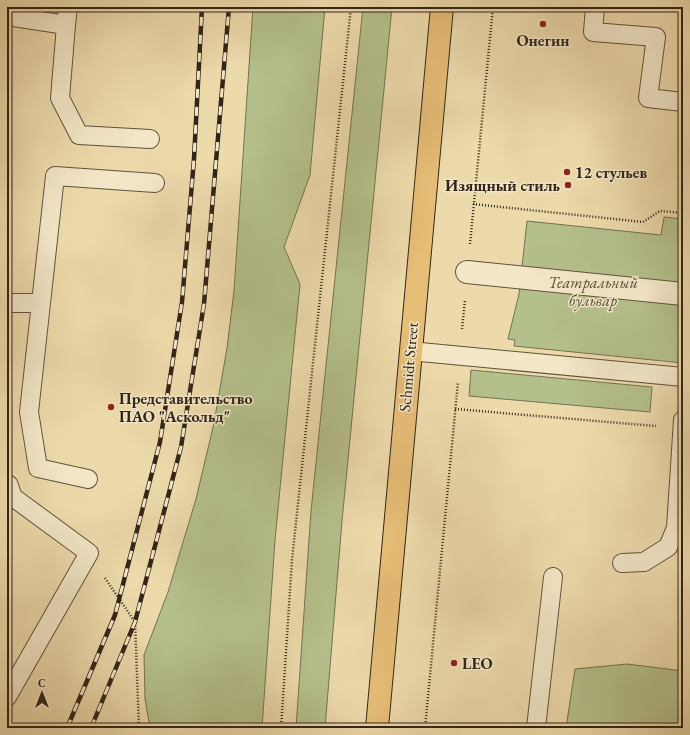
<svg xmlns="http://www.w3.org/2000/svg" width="690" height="735" font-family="'EB Garamond',serif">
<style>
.green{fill:#b4c08c;stroke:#737252}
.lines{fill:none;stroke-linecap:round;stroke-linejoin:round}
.lane-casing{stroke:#61523d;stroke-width:20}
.street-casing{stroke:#61523d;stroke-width:24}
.primary-casing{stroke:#322518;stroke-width:24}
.path{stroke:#322518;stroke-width:2.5;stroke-dasharray:1 2;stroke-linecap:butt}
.lane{stroke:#f3e7c8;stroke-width:18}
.street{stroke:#f3e7c8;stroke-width:22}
.primary{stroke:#e6bd76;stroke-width:22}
.rail-casing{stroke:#322518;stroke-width:4.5}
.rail{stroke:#f3e7c8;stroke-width:3;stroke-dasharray:9;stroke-linecap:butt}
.poi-dot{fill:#8f2418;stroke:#f3e7c8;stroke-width:1.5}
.labels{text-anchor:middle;stroke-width:3;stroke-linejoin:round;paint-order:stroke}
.poi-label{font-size:16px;font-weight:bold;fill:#322518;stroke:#f3e7c8;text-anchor:start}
.park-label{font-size:16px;font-style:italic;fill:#524c35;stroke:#f3e7c8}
.street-label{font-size:16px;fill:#322518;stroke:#f3e7c8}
</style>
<rect width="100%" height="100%" fill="#eddaab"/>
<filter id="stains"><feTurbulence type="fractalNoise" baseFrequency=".005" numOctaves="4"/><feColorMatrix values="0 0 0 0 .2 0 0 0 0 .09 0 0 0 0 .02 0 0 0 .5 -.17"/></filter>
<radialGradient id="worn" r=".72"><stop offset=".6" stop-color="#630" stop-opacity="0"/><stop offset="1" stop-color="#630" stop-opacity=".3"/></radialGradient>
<path class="green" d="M 253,7 L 325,7 L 310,175 L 284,247 L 300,284 L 275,540 L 262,728 L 182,726 L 182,728 L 150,728 L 145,699 L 144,655 L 168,592 L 196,499 L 214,423 L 227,348 L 234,291 Z
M 363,7 L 392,7 L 342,521 L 325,728 L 296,728 L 311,511 Z
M 664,217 L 683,219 L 683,363 L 514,346 L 515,340 L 508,339 L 519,294 L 527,221 L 661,235 Z
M 471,370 L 652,387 L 650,412 L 469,396 Z
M 627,664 L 683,671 L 683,728 L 566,728 L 575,669 Z"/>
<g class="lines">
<g class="lane-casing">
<path id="lane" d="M 595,7 L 593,32 L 656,37 L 648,98 L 683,102
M 7,16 L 66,25 L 68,7
M 66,25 L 60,98 L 79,135 L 150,139
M 7,303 L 41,303 L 55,176 L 155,183
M 41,303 L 29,412 L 38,468 L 88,479
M 410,351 L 683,377
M 7,499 L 10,495 L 89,553 L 7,697
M 622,563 L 644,562 L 668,547 L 676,528 L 683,420
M 536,728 L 553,577"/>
</g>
<g class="street-casing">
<path id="street" d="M 467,272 L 683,294
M 7,486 L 10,495"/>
</g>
<g class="primary-casing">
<path id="primary" d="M 377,728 L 442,7"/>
</g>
<path class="path" d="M 473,204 L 643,222 L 660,211 L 683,213
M 470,244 L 493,7
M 462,329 L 465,300
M 680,350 L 683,325
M 455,409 L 656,426
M 105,578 L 135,622 L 139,728
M 281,728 L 292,560 L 351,7
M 425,728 L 458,382"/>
<use href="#lane" class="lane"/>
<use href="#street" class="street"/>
<use href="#primary" class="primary"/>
<g class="rail-casing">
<path id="rail" d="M 67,728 L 115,615 L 160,442 L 182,302 L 194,159 L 202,7
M 91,728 L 135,622 L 181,447 L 204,304 L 229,7"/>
</g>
<use href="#rail" class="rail"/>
</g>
<g class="poi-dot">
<circle cx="543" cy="24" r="4"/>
<circle cx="567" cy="172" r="4"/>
<circle cx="568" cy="185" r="4"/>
<circle cx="111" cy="407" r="4"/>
<circle cx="454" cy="663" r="4"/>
</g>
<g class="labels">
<g class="poi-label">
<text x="543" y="46" text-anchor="middle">Онегин</text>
<text x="575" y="178">12 стульев</text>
<text x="560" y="191" text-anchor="end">Изящный стиль</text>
<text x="119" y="404">Представительство<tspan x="119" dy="18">ПАО "Аскольд"</tspan></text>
<text x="462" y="669">LEO</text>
</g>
<g class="park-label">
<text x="593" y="288">Театральный<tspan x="593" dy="18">бульвар</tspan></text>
</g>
<g class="street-label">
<text transform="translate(408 367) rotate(-85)" y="6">Schmidt Street</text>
</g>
</g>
<rect width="690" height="735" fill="none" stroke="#eddaab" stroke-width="24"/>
<rect x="8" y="8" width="674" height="719" fill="none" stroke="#322518" stroke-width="2"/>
<rect x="12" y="12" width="666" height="711" fill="none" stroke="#322518"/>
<g transform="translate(42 693)" stroke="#f3e7c8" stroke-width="3" paint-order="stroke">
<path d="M0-3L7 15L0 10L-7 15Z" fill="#322518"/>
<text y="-6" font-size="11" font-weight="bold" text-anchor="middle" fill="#322518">С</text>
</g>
<rect width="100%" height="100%" filter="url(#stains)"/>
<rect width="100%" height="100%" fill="url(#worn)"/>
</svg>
